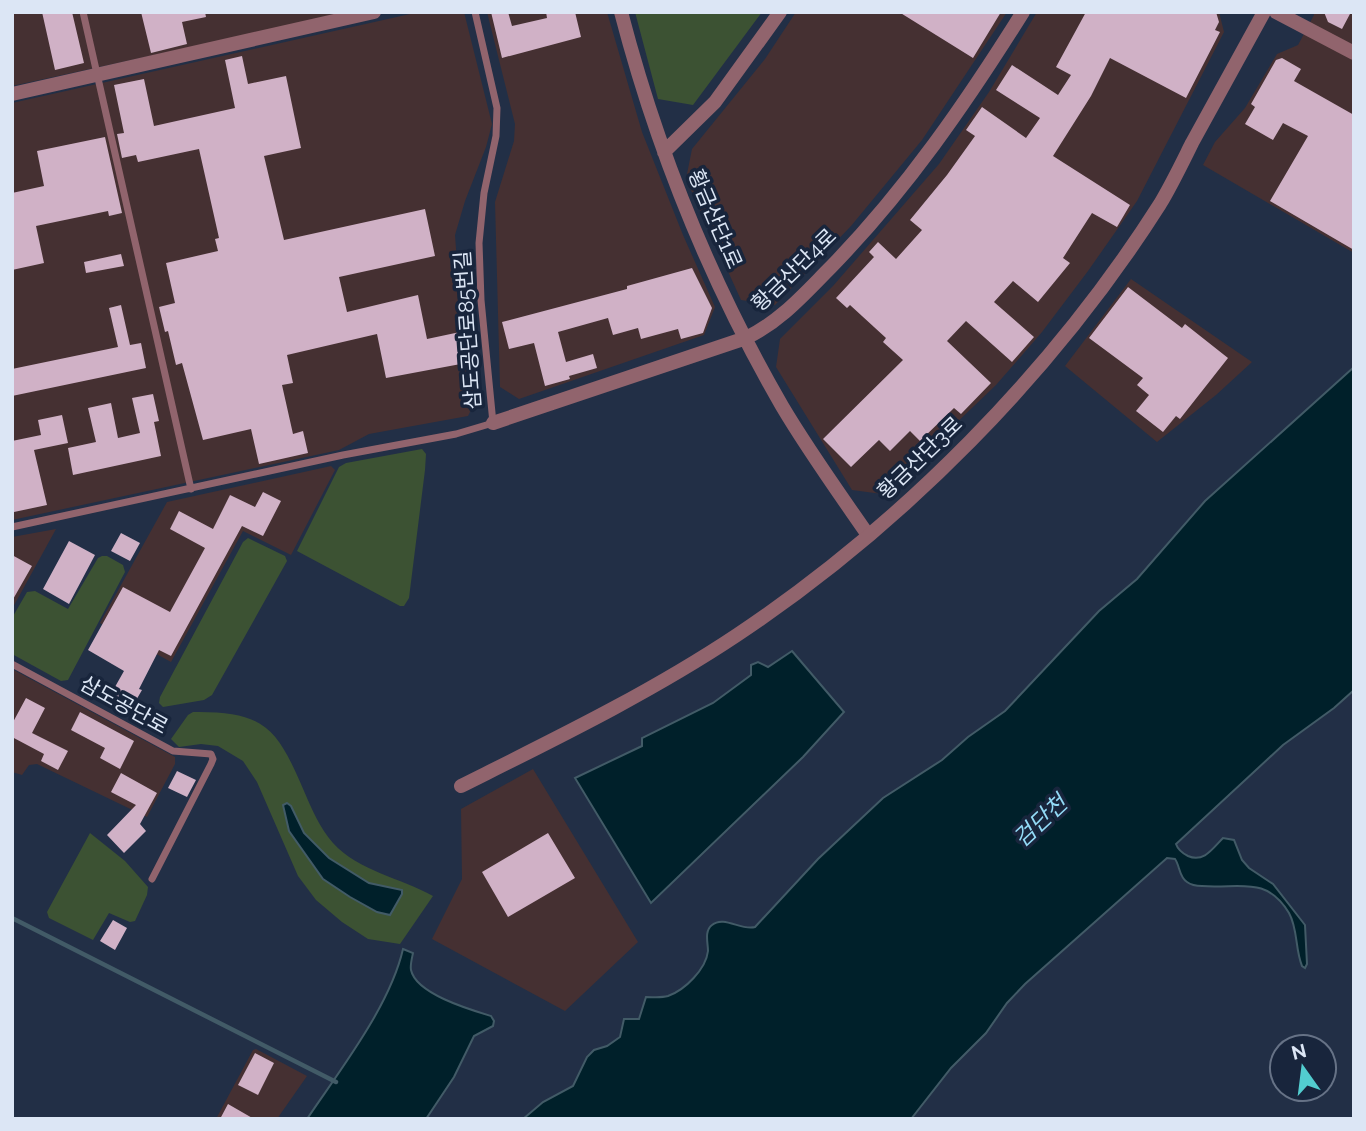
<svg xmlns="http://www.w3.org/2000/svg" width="1366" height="1131" font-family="Raleway,'Noto Sans KR',sans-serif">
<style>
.industrial{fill:#453032}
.green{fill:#3c5233}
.water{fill:#00202a;stroke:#425b67;stroke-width:2}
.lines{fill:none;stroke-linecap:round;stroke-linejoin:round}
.stream{stroke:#425b67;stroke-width:4.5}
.building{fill:#d0b1c6}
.service{stroke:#91646d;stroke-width:7}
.minor{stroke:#91646d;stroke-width:14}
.tertiary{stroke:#91646d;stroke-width:14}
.labels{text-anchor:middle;stroke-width:7;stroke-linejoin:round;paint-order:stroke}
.street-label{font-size:21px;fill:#dce6f5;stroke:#18253c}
.water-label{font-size:23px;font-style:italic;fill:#93daf6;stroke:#18253c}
</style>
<rect width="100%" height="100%" fill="#222f46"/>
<path class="industrial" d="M 12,12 L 351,12 L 12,86 Z
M 419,12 L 464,12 L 492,124 L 486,147 L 465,201 L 455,235 L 458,275 L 458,321 L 467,323 L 477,398 L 468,416 L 369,434 L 339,450 L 12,520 L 12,103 Z
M 487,12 L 607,12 L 642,132 L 683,235 L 715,307 L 704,335 L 519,399 L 500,387 L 495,202 L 514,141 L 515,124 Z
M 796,12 L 1007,12 L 922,140 L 851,226 L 775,305 L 741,300 L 686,179 L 692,149 L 765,59 Z
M 1037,12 L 1219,12 L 1224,32 L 1137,201 L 1088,271 L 1042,332 L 996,385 L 882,494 L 852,490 L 776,367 L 780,339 L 833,286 L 939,164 L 989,92 Z
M 1313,12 L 1354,12 L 1354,253 L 1203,165 L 1215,142 L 1245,108 L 1277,54 L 1298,45 L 1314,15 Z
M 1131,279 L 1252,362 L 1216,395 L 1157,442 L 1065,366 Z
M 331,466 L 335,470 L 291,555 L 243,531 L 171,662 L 100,623 L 167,502 Z
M 56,529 L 12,609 L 12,537 Z
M 12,669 L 175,757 L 175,764 L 147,817 L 37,764 L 29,765 L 22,775 L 12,772 Z
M 533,769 L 638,942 L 565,1011 L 432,939 L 462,879 L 461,809 Z
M 256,1049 L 307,1076 L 277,1119 L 216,1119 L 253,1050 Z"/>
<path class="green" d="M 635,12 L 762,12 L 693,105 L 658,99 Z
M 422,449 L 426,454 L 425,470 L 409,598 L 404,606 L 400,606 L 297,551 L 339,467 L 346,463 Z
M 248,538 L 285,556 L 287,561 L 212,695 L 204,700 L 163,707 L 159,703 L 160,697 L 243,542 Z
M 102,556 L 107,556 L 123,565 L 125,572 L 68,680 L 61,681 L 12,654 L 12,618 L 27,592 L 35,591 L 68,609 L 98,558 Z
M 193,712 C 265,711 277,728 304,791 C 312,810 320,828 333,843 C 358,871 401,878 433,896 L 400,944 L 368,939 L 342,922 L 316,900 L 298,876 L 257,782 L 243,761 L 218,746 L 201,744 L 179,747 L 171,739 L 188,715 Z
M 90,833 L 125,861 L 148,887 L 147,895 L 135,921 L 130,922 L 109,913 L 93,940 L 49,918 L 47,912 Z"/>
<path class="water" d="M 1354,367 L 1354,690 L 1334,708 L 1283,745 L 1176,844 C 1178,850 1182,853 1188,856 C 1204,863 1213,848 1223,838 L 1234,840 L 1242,860 L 1249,868 L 1273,884 L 1305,925 L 1307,964 L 1305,968 L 1302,966 C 1295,949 1298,929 1289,913 C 1266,875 1239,889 1202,886 C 1197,886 1191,885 1187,882 C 1179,877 1180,866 1175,859 L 1167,858 L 1025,984 L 1007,1003 L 986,1033 L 951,1068 L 911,1119 L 523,1119 L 543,1102 L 573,1086 L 587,1057 L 594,1050 L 607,1046 L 620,1037 L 624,1019 L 639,1019 L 646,997 C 654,997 661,998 668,996 C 685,990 706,969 708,951 C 708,943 704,931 712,925 C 724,915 741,931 755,927 L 818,859 L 883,798 L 942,760 L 968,737 L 1005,711 L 1099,611 L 1137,579 L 1205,501 Z
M 792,651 L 844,712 L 803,757 L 651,903 L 575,778 L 642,746 L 642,738 L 713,703 L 751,675 L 751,665 L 758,662 L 768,667 Z
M 287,803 L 291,806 L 304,833 L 329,858 L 369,883 L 402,890 L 402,894 L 390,915 L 377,912 L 350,897 L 323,879 L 289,831 L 283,805 Z
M 403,949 L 413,953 C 412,958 410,965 411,970 C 416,994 471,1010 491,1016 L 494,1021 L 493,1026 L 474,1036 L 454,1077 L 426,1119 L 307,1119 C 340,1070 390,1006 403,949 Z"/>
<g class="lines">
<path class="stream" d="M 12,918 L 336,1082"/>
</g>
<path class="building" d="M 42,12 L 72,12 L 84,63 L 55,70 Z
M 141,12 L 205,12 L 206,17 L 182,22 L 187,44 L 151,53 Z
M 491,12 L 508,12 L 512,26 L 547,18 L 546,12 L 575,12 L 581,37 L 502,58 Z
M 899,12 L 1001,12 L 973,58 Z
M 1086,12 L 1216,12 L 1219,22 L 1215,30 L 1220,32 L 1186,98 L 1110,58 L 1091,96 L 1053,156 L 1130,205 L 1117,227 L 1092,213 L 1063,258 L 1070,263 L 1038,302 L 1013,281 L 994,302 L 1034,337 L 1012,362 L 966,321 L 947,341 L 991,383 L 961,414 L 954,408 L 920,441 L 910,431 L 890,451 L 879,440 L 851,467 L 823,439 L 903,360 L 883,342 L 886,338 L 850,305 L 847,308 L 836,298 L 874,257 L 869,252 L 878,242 L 896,259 L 922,230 L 910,220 L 947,175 L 975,136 L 966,130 L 982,107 L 1026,138 L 1040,118 L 996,90 L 1012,65 L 1058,95 L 1071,75 L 1056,67 Z
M 1324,12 L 1351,12 L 1342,29 L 1328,22 Z
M 242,56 L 248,84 L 286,76 L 301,148 L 264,156 L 284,240 L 425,209 L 435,256 L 339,277 L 347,312 L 418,295 L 427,339 L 460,332 L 466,363 L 386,378 L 377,334 L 287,355 L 293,383 L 282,385 L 293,434 L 303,431 L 308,453 L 259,464 L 251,429 L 203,440 L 182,363 L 176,365 L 168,331 L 165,332 L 159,307 L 175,303 L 166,263 L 218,251 L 215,239 L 219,238 L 199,149 L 138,162 L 136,155 L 122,158 L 117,134 L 124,133 L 114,85 L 144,79 L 154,126 L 235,108 L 225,60 Z
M 1282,58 L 1301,69 L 1294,81 L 1354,115 L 1354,250 L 1270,201 L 1308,136 L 1283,123 L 1273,140 L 1245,124 L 1255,107 L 1251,104 L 1276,60 Z
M 105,137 L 122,213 L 109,216 L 108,211 L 36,226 L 44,263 L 12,270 L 12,193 L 44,186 L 37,151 Z
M 121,254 L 124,266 L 86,273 L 84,262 Z
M 692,268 L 712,308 L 703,333 L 681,339 L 678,329 L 641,339 L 638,328 L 613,335 L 608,318 L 558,332 L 566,362 L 593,354 L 597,368 L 569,376 L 570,379 L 545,386 L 534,343 L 509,349 L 502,322 L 627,289 L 627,286 Z
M 1128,287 L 1182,328 L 1185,324 L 1228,358 L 1180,419 L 1176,416 L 1163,432 L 1136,411 L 1149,395 L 1137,385 L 1143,378 L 1089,338 Z
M 121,305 L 130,345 L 141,343 L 146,368 L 12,396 L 12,369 L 118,347 L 109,308 Z
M 153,394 L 159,421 L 154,422 L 161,456 L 73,475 L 68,448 L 96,442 L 88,408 L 111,403 L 118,438 L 140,433 L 132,398 Z
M 62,415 L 68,443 L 34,450 L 47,505 L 14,512 L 12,502 L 12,441 L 41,435 L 38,420 Z
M 263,492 L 281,501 L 263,536 L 242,526 L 171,656 L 159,650 L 139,689 L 142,690 L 128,714 L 107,701 L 124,671 L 88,650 L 123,587 L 170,612 L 205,548 L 170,529 L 179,511 L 213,529 L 230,495 L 255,507 Z
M 121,533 L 140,543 L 130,561 L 111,551 Z
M 69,541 L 95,555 L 69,604 L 43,589 Z
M 12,555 L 32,566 L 12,601 Z
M 26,698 L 45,708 L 32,733 L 68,751 L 58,770 L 41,761 L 44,754 L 12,737 L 12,724 Z
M 80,712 L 134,741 L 120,769 L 100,758 L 105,748 L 71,730 Z
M 177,771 L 196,780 L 187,797 L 168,788 Z
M 121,773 L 157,793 L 140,824 L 146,831 L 124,853 L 107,835 L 136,805 L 111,792 Z
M 548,833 L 575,878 L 508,917 L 482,872 Z
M 113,920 L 127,928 L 115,950 L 100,941 Z
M 255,1053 L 274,1063 L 258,1095 L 238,1085 Z
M 228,1104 L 254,1119 L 220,1119 Z"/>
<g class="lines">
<path class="service" d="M 83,12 L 191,489
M 12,527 L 343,455 L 456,434 L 493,423 L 481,300 L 479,243 L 484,193 L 496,136 L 497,108 L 475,12
M 12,664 L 173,751 L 211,754 L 213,759 L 211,764 L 152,879"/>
<path class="minor" d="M 621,12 C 657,150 711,283 782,406 C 808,450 839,493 868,535
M 1276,12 L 1354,53
M 12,94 L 374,12
M 664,152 L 715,102 L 780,12
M 493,423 L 746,338 C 781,321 804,294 831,267 C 906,190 966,103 1023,12"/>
<path class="tertiary" d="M 461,786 C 555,739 650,693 737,635 C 902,525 1054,371 1160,204 C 1172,184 1182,163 1192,143 C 1216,99 1240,56 1264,12"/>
</g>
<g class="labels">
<g class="street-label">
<text transform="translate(715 219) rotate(67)" y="7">황금산단1로</text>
<text transform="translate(794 270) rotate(-44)" y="7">황금산단4로</text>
<text transform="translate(468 330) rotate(-94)" y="7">삼도공단로85번길</text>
<text transform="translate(920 458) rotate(-44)" y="7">황금산단3로</text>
<text transform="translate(124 705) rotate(29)" y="7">삼도공단로</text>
</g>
<g class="water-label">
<text transform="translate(1040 821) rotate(-43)" y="8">검단천</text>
</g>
</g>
<rect width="1366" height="1131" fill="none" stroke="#dce6f5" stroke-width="28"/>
<g transform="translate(1303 1068) rotate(346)"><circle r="33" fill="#18253c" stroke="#667286" stroke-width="2"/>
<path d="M0-5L12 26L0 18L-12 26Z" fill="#52cdcf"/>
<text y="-10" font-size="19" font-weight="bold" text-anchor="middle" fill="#dce6f5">N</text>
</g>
</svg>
